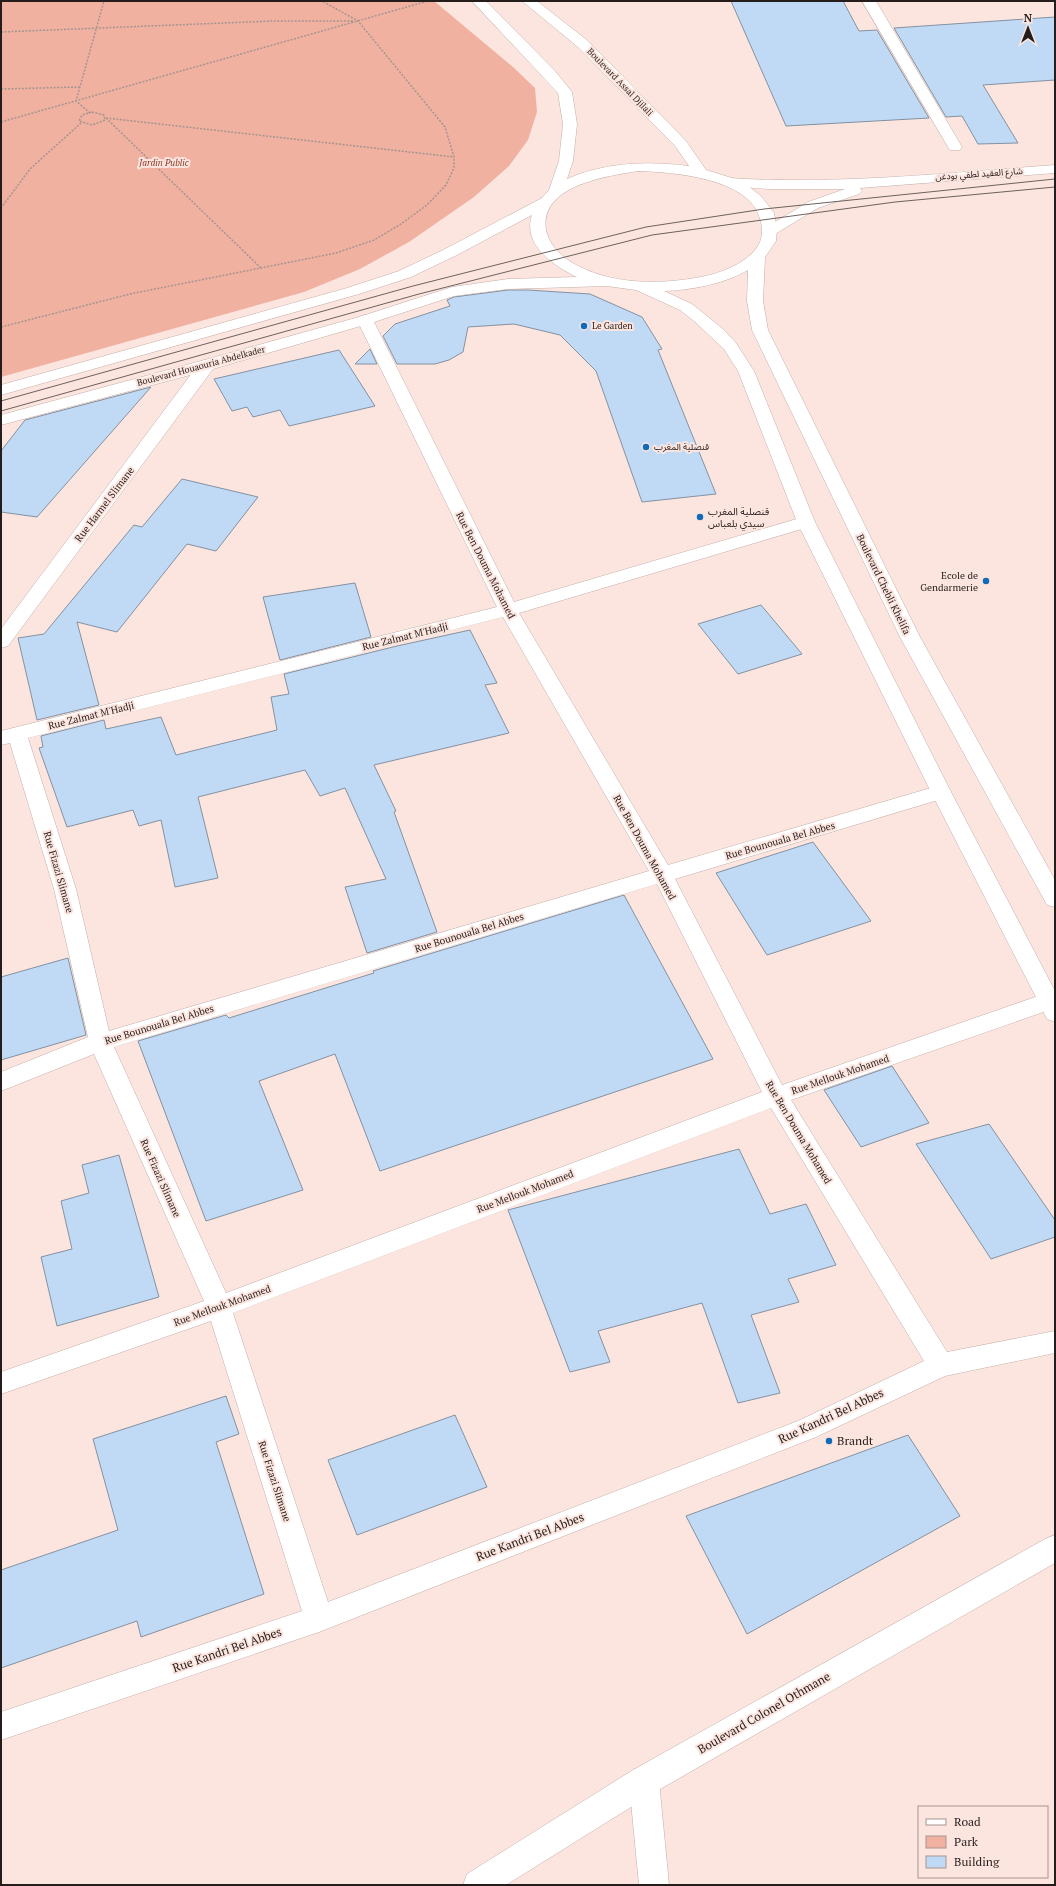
<svg xmlns="http://www.w3.org/2000/svg" width="1056" height="1886" font-family="'PT Serif','Noto Sans Arabic',serif">
<style>
.green{fill:#f1b1a1}
.building{fill:#c0daf6;stroke:#8491a0}
.lines{fill:none;stroke-linecap:round;stroke-linejoin:round}
.minor-casing{stroke:#c4aea8;stroke-width:1}
.tertiary-casing{stroke:#c4aea8;stroke-width:1}
.primary-casing{stroke:#c4aea8;stroke-width:1}
.path{stroke:#a5948f;stroke-width:1.5;stroke-dasharray:2 1.5;stroke-linecap:butt}
.minor{fill:#fff;fill-rule:evenodd}
.tertiary{fill:#fff;fill-rule:evenodd}
.primary{fill:#fff;fill-rule:evenodd}
.tram{stroke:#6e615d;stroke-width:1}
.poi-dot{fill:#106cb9;stroke:#fce5df;stroke-width:1.5}
.labels{text-anchor:middle;stroke-width:4;stroke-linejoin:round;paint-order:stroke}
.far-street-label{font-size:9px;fill:#251d1b;stroke:#fce5df}
.far-park-label{font-size:9px;font-style:italic;fill:#873b28;stroke:#fce5df}
.far-poi-label{font-size:9px;fill:#251d1b;stroke:#fce5df;text-anchor:start}
.street-label{font-size:10px;fill:#251d1b;stroke:#fce5df}
.poi-label{font-size:10px;fill:#251d1b;stroke:#fce5df;text-anchor:start}
.near-street-label{font-size:12px;fill:#251d1b;stroke:#fce5df}
.near-poi-label{font-size:12px;fill:#251d1b;stroke:#fce5df;text-anchor:start}
</style>
<rect width="100%" height="100%" fill="#fce5df"/>
<path class="green" d="M 1,1 L 434,1 L 513,67 L 535,88 L 537,112 L 528,140 L 509,166 L 474,197 L 409,242 L 360,269 L 304,292 L 1,377 Z"/>
<path class="building" d="M 731,1 L 843,1 L 859,31 L 877,30 L 929,118 L 786,126 Z
M 1055,17 L 1055,80 L 983,85 L 1018,143 L 978,144 L 962,116 L 946,117 L 894,28 Z
M 508,290 L 528,290 L 590,294 L 642,317 L 662,349 L 658,350 L 716,494 L 642,502 L 596,371 L 560,335 L 514,324 L 468,327 L 463,352 L 449,360 L 435,364 L 397,364 L 383,336 L 395,324 L 450,306 L 447,300 L 454,297 Z
M 370,349 L 377,364 L 355,364 Z
M 339,350 L 375,406 L 289,426 L 280,410 L 253,417 L 247,407 L 232,411 L 214,379 Z
M 151,387 L 37,517 L 1,512 L 1,451 L 25,420 Z
M 182,479 L 258,497 L 216,551 L 187,544 L 117,632 L 77,622 L 99,705 L 37,720 L 18,638 L 44,634 L 134,525 L 142,527 Z
M 355,583 L 371,637 L 280,660 L 263,597 Z
M 761,605 L 802,654 L 738,674 L 698,624 Z
M 470,630 L 497,683 L 485,685 L 509,733 L 374,765 L 396,811 L 394,812 L 437,932 L 367,953 L 345,887 L 386,879 L 345,788 L 320,796 L 305,770 L 198,797 L 218,878 L 175,887 L 161,820 L 139,826 L 133,810 L 67,827 L 39,748 L 43,747 L 41,736 L 104,720 L 106,729 L 161,717 L 176,755 L 277,730 L 271,697 L 289,694 L 284,674 L 397,646 Z
M 813,842 L 871,921 L 767,955 L 716,873 Z
M 624,895 L 713,1059 L 380,1171 L 335,1054 L 259,1081 L 303,1190 L 206,1221 L 138,1041 L 226,1015 L 229,1018 L 374,973 L 373,971 Z
M 68,958 L 86,1035 L 1,1060 L 1,977 Z
M 892,1066 L 929,1123 L 861,1147 L 824,1090 Z
M 989,1124 L 1055,1220 L 1055,1237 L 991,1259 L 916,1144 Z
M 739,1149 L 770,1214 L 806,1204 L 836,1265 L 788,1279 L 799,1302 L 751,1315 L 780,1393 L 738,1403 L 702,1303 L 598,1331 L 610,1362 L 570,1372 L 508,1210 Z
M 119,1155 L 159,1297 L 57,1326 L 41,1257 L 72,1249 L 61,1201 L 89,1193 L 82,1165 Z
M 226,1396 L 239,1434 L 216,1442 L 264,1594 L 141,1637 L 137,1621 L 1,1668 L 1,1570 L 118,1530 L 93,1439 Z
M 455,1415 L 487,1487 L 357,1535 L 328,1460 Z
M 908,1435 L 960,1516 L 747,1634 L 686,1516 Z"/>
<g class="lines">
<g class="minor-casing">
<path id="minor" d="M 862,1 L 876,1 L 962,147 L 960,150 L 950,150 L 948,147 Z
M 365,315 L 371,317 L 373,320 L 514,602 L 800,518 L 806,516 L 812,518 L 815,522 L 812,526 L 519,613 L 668,865 L 941,785 L 948,787 L 951,792 L 948,797 L 675,879 L 782,1085 L 1041,995 L 1049,992 L 1055,994 L 1055,1008 L 791,1100 L 947,1352 L 1055,1331 L 1055,1353 L 945,1376 L 816,1437 L 319,1632 L 1,1740 L 1,1712 L 302,1611 L 211,1321 L 1,1394 L 1,1372 L 204,1301 L 94,1054 L 1,1091 L 1,1072 L 88,1037 L 54,889 L 10,743 L 1,745 L 1,731 L 497,607 L 357,320 L 359,317 ZM 503,617 L 649,871 L 109,1031 L 76,889 L 28,738 ZM 657,884 L 762,1092 L 226,1293 L 114,1047 ZM 771,1108 L 924,1361 L 798,1421 L 328,1602 L 233,1313 Z
M 207,360 L 213,361 L 215,365 L 213,369 L 8,646 L 1,648 L 1,629 L 201,361 Z
M 644,1766 L 655,1770 L 659,1781 L 669,1885 L 639,1885 L 629,1781 L 633,1770 Z"/>
</g>
<g class="tertiary-casing">
<path id="tertiary" d="M 1055,165 L 1055,173 L 860,188 L 862,191 L 859,194 L 818,208 L 775,234 L 765,234 L 762,231 L 765,228 L 808,202 L 845,189 L 769,189 L 728,186 L 723,185 L 721,182 L 723,179 L 728,178 C 838,185 946,173 1055,165 Z"/>
</g>
<g class="primary-casing">
<path id="primary" d="M 472,1 L 486,1 L 555,71 L 572,92 L 577,124 L 573,161 L 567,179 C 606,162 648,161 689,166 L 676,147 L 578,47 L 522,1 L 537,1 L 588,41 L 686,141 L 706,170 L 732,178 L 748,186 L 761,196 L 774,213 L 777,229 L 776,241 L 765,257 L 763,301 L 768,330 L 920,637 L 1055,880 L 1055,907 L 1047,905 L 900,637 L 752,330 L 747,301 L 748,270 C 724,284 692,290 664,291 L 692,304 L 723,329 L 736,343 L 754,371 L 815,522 L 951,792 L 1055,991 L 1055,1022 L 1047,1019 L 1044,1013 L 931,792 L 797,522 L 738,371 L 724,349 L 694,321 L 680,310 L 636,290 L 607,286 L 508,289 L 454,296 L 371,323 L 213,369 L 1,425 L 1,415 L 201,361 L 359,317 L 452,287 L 508,279 L 577,277 C 554,266 522,245 532,215 L 457,255 L 411,277 L 359,294 L 1,395 L 1,385 L 347,288 L 399,271 L 445,249 L 542,198 L 549,190 L 559,161 L 563,124 L 558,93 ZM 638,171 C 673,172 750,178 760,219 C 763,228 763,238 758,246 C 746,264 721,273 701,277 C 659,285 609,285 571,262 C 559,254 549,244 546,230 C 539,185 608,176 638,171 Z
M 1055,1535 L 1055,1563 L 655,1792 L 506,1885 L 463,1885 L 467,1874 L 633,1770 L 1045,1539 Z"/>
</g>
<path class="path" d="M 1,32 L 273,21 L 354,21
M 1,89 L 80,87
M 92,112 L 104,115 L 105,120 L 92,125 L 79,121 L 82,115 Z
M 90,113 L 76,101 L 104,1
M 106,118 L 454,157
M 106,118 L 262,269
M 1,122 L 428,1
M 1,208 L 30,169 L 81,123
M 1,327 L 130,294 L 336,253 L 374,240 L 401,224 L 427,205 L 446,185 L 454,168 L 454,157 L 445,127 L 358,21 L 322,1"/>
<use href="#minor" class="minor"/>
<use href="#tertiary" class="tertiary"/>
<use href="#primary" class="primary"/>
<path class="tram" d="M 1,401 L 413,286 L 646,227 L 764,209 L 1055,179
M 1,411 L 419,294 L 652,235 L 895,202 L 1055,187"/>
</g>
<g class="poi-dot">
<circle cx="584" cy="326" r="4"/>
<circle cx="646" cy="447" r="4"/>
<circle cx="700" cy="517" r="4"/>
<circle cx="986" cy="581" r="4"/>
<circle cx="829" cy="1441" r="4"/>
</g>
<g class="labels">
<g class="far-street-label">
<text transform="translate(620 82) rotate(46)" y="3">Boulevard Assal Djilali</text>
<text transform="translate(979 174) rotate(-4)" y="3">شارع العقيد لطفي بودغن</text>
<text transform="translate(201 366) rotate(-15)" y="3">Boulevard Houaouria Abdelkader</text>
</g>
<g class="far-park-label">
<text x="164" y="166">Jardin Public</text>
</g>
<g class="far-poi-label">
<text x="592" y="329">Le Garden</text>
<text x="654" y="450">قنصلية المغرب</text>
</g>
<g class="street-label">
<text transform="translate(104 504) rotate(-53)" y="4">Rue Harmel Slimane</text>
<text transform="translate(486 565) rotate(63)" y="4">Rue Ben Douma Mohamed</text>
<text transform="translate(884 584) rotate(64)" y="4">Boulevard Chebli Khelifa</text>
<text transform="translate(405 636) rotate(-14)" y="4">Rue Zalmat M'Hadji</text>
<text transform="translate(91 715) rotate(-14)" y="4">Rue Zalmat M'Hadji</text>
<text transform="translate(780 840) rotate(-16)" y="4">Rue Bounouala Bel Abbes</text>
<text transform="translate(645 847) rotate(61)" y="4">Rue Ben Douma Mohamed</text>
<text transform="translate(59 872) rotate(74)" y="4">Rue Fizazi Slimane</text>
<text transform="translate(469 932) rotate(-17)" y="4">Rue Bounouala Bel Abbes</text>
<text transform="translate(159 1024) rotate(-17)" y="4">Rue Bounouala Bel Abbes</text>
<text transform="translate(840 1074) rotate(-19)" y="4">Rue Mellouk Mohamed</text>
<text transform="translate(799 1132) rotate(59)" y="4">Rue Ben Douma Mohamed</text>
<text transform="translate(161 1178) rotate(66)" y="4">Rue Fizazi Slimane</text>
<text transform="translate(525 1191) rotate(-21)" y="4">Rue Mellouk Mohamed</text>
<text transform="translate(222 1305) rotate(-20)" y="4">Rue Mellouk Mohamed</text>
<text transform="translate(275 1481) rotate(72)" y="4">Rue Fizazi Slimane</text>
</g>
<g class="poi-label">
<text x="708" y="515">قنصلية المغرب<tspan x="708" dy="12">سيدي بلعباس</tspan></text>
<text x="978" y="579" text-anchor="end">Ecole de<tspan x="978" dy="12">Gendarmerie</tspan></text>
</g>
<g class="near-street-label">
<text transform="translate(831 1416) rotate(-25)" y="4">Rue Kandri Bel Abbes</text>
<text transform="translate(530 1537) rotate(-21)" y="4">Rue Kandri Bel Abbes</text>
<text transform="translate(227 1650) rotate(-19)" y="4">Rue Kandri Bel Abbes</text>
<text transform="translate(764 1713) rotate(-30)" y="4">Boulevard Colonel Othmane</text>
</g>
<g class="near-poi-label">
<text x="837" y="1445">Brandt</text>
</g>
</g>
<rect width="1056" height="1886" fill="none" stroke="#251d1b" stroke-width="4"/>
<rect x="918" y="1806" width="130" height="72" fill="#fce5df" stroke="#a69591"/>
<rect x="926" y="1819" width="20" height="6" fill="#ffffff" stroke="#a69591"/>
<text x="954" y="1826" font-size="12" fill="#251d1b">Road</text>
<rect x="926" y="1836" width="20" height="12" fill="#f1b1a1" stroke="#a69591"/>
<text x="954" y="1846" font-size="12" fill="#251d1b">Park</text>
<rect x="926" y="1856" width="20" height="12" fill="#c0daf6" stroke="#a69591"/>
<text x="954" y="1866" font-size="12" fill="#251d1b">Building</text>
<g transform="translate(1028 28)" stroke="#fce5df" stroke-width="3" paint-order="stroke">
<path d="M0-3L7 15L0 10L-7 15Z" fill="#251d1b"/>
<text y="-6" font-size="11" font-weight="bold" text-anchor="middle" fill="#251d1b">N</text>
</g>
</svg>
